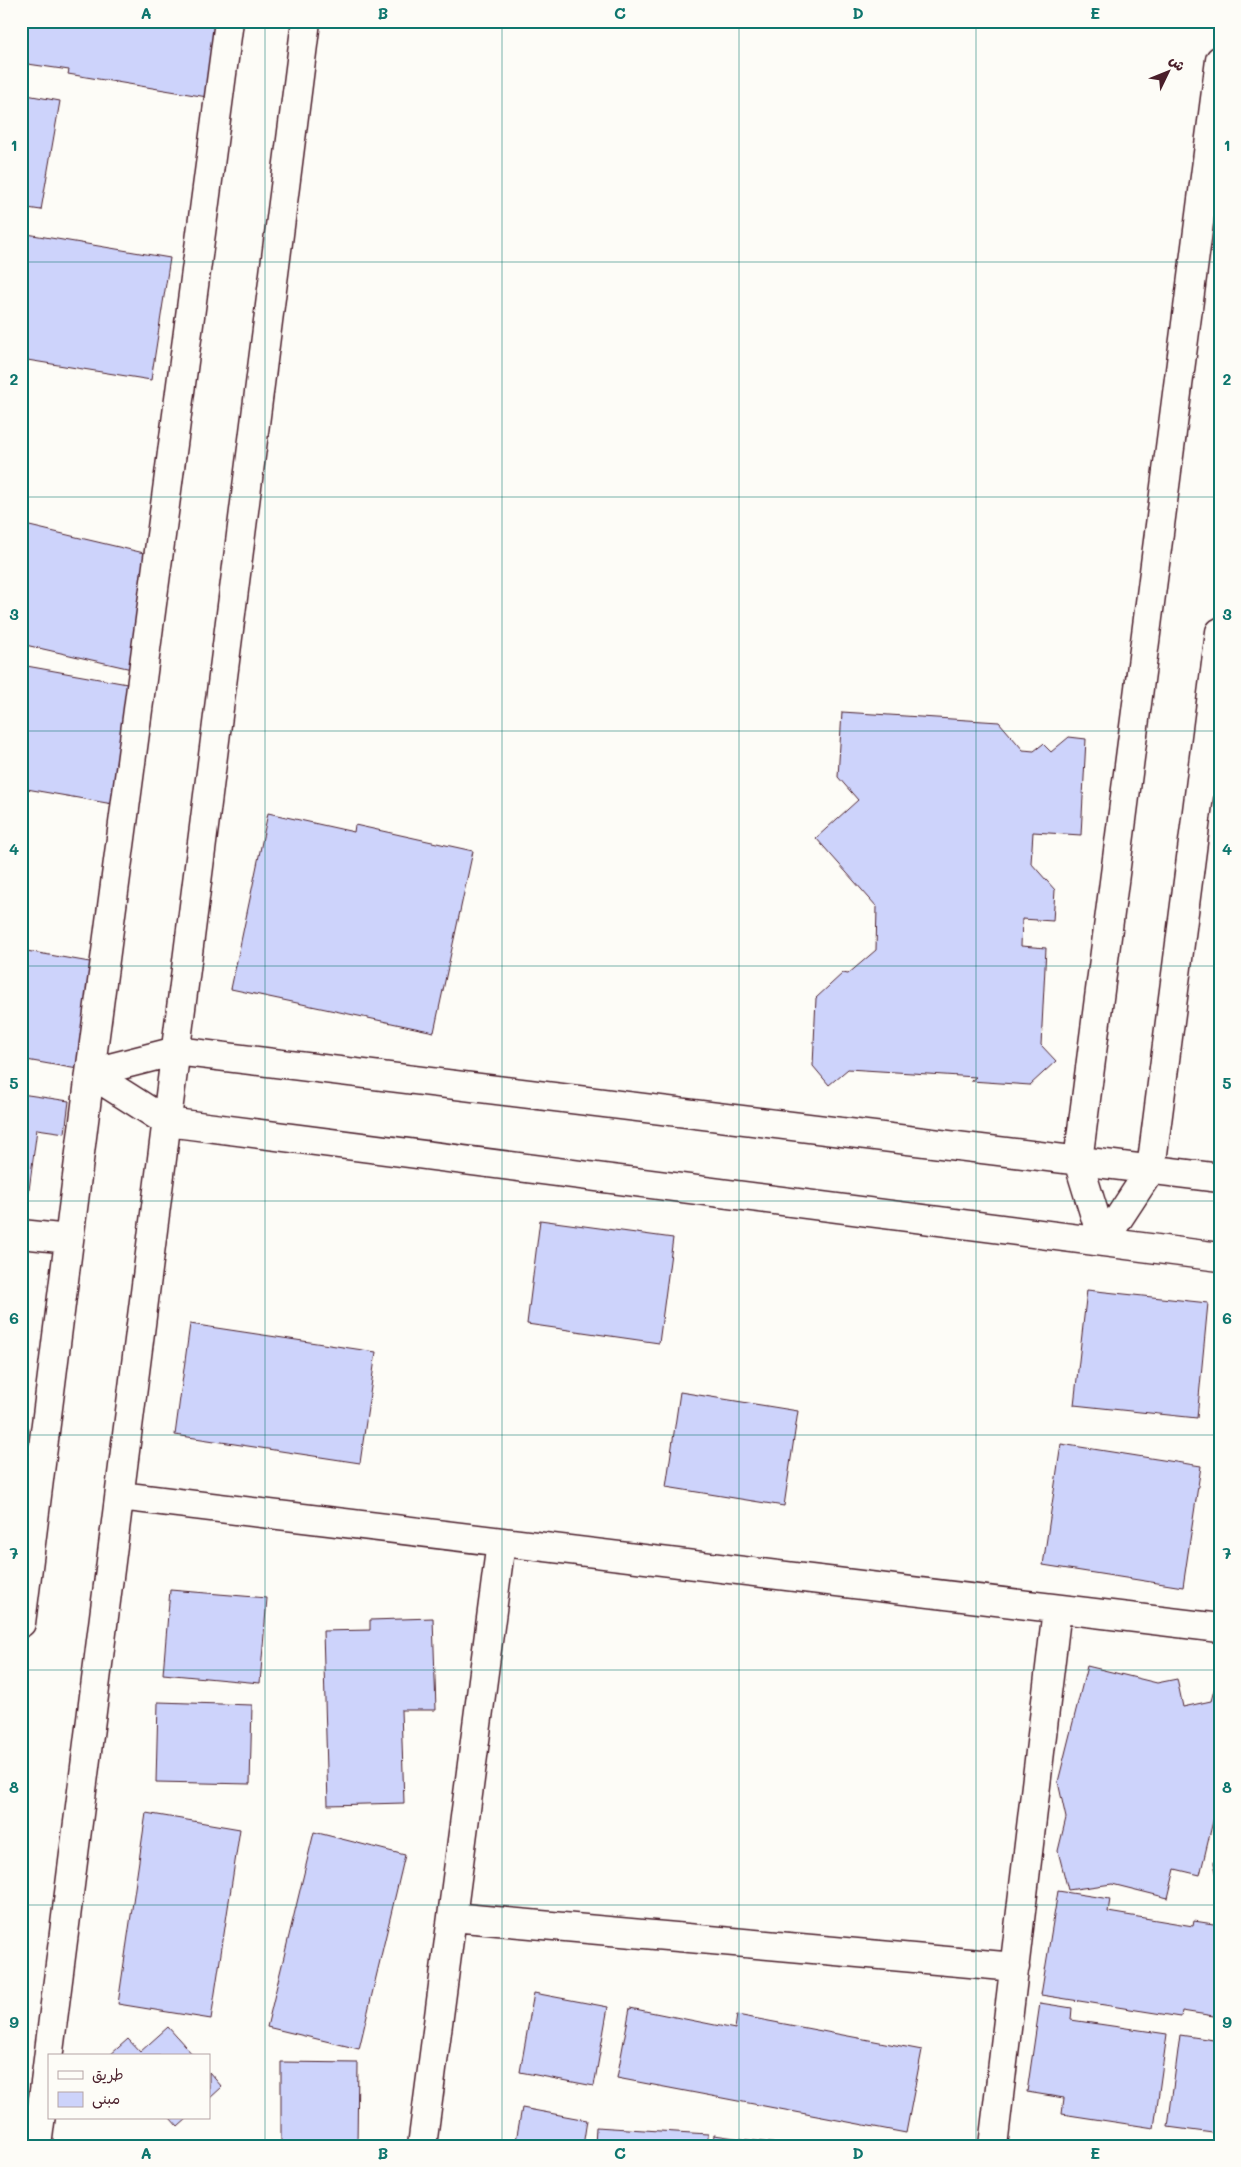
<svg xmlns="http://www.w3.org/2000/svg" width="1241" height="2167" font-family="Mali,'Playpen Sans Arabic',sans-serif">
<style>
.building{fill:#cdd3fb;stroke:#4a1f2b}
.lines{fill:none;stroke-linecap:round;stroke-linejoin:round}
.street-casing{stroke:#4a1f2b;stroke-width:31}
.street{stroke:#fdfcf7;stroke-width:28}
.grid{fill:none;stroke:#0f766e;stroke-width:1;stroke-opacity:0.55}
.neatline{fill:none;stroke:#0f766e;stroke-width:2}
.grid-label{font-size:16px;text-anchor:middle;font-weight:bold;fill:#0f766e}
</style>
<rect width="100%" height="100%" fill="#fdfcf7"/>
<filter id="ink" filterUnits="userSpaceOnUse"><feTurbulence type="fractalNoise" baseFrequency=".02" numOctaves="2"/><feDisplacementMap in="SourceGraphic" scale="10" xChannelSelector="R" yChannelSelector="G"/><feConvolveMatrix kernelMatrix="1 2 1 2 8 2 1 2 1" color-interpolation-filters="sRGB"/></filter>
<g filter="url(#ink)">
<path class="building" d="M 21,21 L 219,21 L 207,97 L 68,74 L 69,70 L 21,63 Z
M 21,94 L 60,101 L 41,210 L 21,207 Z
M 21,233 L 170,258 L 151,380 L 21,359 Z
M 21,376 L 26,376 L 21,432 Z
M 21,524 L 161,557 L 136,670 L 21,644 Z
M 21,665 L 144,687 L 124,806 L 21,788 Z
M 842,712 L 999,722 L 1023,750 L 1034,751 L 1043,744 L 1051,752 L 1069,737 L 1086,739 L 1081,835 L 1033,832 L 1031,863 L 1055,890 L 1053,921 L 1022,919 L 1021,946 L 1046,948 L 1041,1045 L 1056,1061 L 1030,1085 L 971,1081 L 976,1077 L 848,1069 L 829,1085 L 813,1066 L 816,998 L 843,973 L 848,974 L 876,950 L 877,907 L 816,838 L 858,800 L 838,777 Z
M 268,813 L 354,832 L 355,825 L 473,851 L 434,1032 L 231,989 Z
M 21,950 L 101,964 L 83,1070 L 21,1059 Z
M 21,1094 L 69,1101 L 65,1133 L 37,1129 L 26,1213 L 21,1212 Z
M 540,1220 L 673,1238 L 659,1343 L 527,1324 Z
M 1087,1290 L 1208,1303 L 1197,1418 L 1074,1405 Z
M 190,1324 L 376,1352 L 360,1463 L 175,1435 Z
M 680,1392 L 798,1411 L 784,1506 L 666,1487 Z
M 1061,1444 L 1201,1466 L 1183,1587 L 1043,1565 Z
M 170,1590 L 267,1598 L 260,1683 L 163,1674 Z
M 433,1618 L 436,1710 L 401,1710 L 404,1803 L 328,1805 L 323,1631 L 370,1630 L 370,1620 Z
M 1087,1666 L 1157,1683 L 1177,1679 L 1183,1707 L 1211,1701 L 1216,1683 L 1220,1684 L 1220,1889 L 1214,1863 L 1219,1840 L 1214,1817 L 1200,1875 L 1175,1869 L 1168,1898 L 1112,1884 L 1068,1890 L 1058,1851 L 1066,1818 L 1058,1782 Z
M 158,1702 L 252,1705 L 250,1784 L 156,1782 Z
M 146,1813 L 240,1829 L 211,2019 L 118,2004 Z
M 314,1832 L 405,1855 L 359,2049 L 267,2027 Z
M 1058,1891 L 1110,1899 L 1108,1912 L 1193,1926 L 1194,1921 L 1220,1925 L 1220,2017 L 1182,2011 L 1181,2017 L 1041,1995 Z
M 534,1993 L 608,2007 L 594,2086 L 520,2072 Z
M 1040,2003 L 1072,2008 L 1071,2020 L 1167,2034 L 1154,2128 L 1062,2114 L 1064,2098 L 1027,2092 Z
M 630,2008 L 735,2029 L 737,2015 L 922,2050 L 906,2133 L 617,2078 Z
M 168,2027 L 194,2056 L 109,2056 L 128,2039 L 140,2052 Z
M 1180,2035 L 1220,2041 L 1220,2134 L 1168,2127 Z
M 281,2062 L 358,2063 L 357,2146 L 281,2146 Z
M 209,2072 L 222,2087 L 209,2099 Z
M 522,2108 L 587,2120 L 583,2146 L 515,2146 Z
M 170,2118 L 188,2118 L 178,2127 Z
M 596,2127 L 708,2134 L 708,2146 L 595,2146 Z
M 714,2135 L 792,2146 L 712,2146 Z"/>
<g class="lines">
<g class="street-casing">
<path id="street" d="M 1220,60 L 1078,1161 L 1103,1242 L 1151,1169 L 1220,632
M 90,1073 L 167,1122 L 1220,1257
M 90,1073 L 176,1051 L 1220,1178
M 21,1234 L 69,1239
M 120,1496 L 1220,1628
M 21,1623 L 90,1073 L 229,21
M 452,1917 L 1015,1967
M 37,2146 L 306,21
M 422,2146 L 501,1542
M 993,2146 L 1057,1609"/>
</g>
<use href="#street" class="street"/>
</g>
</g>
<path class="grid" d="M 265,21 L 265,2146M 502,21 L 502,2146M 739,21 L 739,2146M 976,21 L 976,2146M 21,262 L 1220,262M 21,497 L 1220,497M 21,731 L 1220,731M 21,966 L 1220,966M 21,1201 L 1220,1201M 21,1435 L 1220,1435M 21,1670 L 1220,1670M 21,1905 L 1220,1905"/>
<rect width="1241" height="2167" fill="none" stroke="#fdfcf7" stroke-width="55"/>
<rect x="48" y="2054" width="162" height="65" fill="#fdfcf7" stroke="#b5a4a5"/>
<rect x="58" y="2071" width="25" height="8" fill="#fdfcf7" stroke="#b5a4a5"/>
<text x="92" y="2080" font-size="15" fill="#4a1f2b">طريق</text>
<rect x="58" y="2092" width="25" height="15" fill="#cdd3fb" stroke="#b5a4a5"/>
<text x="92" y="2104" font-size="15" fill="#4a1f2b">مبنى</text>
<g transform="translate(1168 72) rotate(47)" stroke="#fdfcf7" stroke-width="4" paint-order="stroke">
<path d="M0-4L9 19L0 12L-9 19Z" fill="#4a1f2b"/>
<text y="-8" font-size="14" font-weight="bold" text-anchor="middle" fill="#4a1f2b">ش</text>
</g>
<rect x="28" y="28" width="1186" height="2112" class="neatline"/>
<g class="grid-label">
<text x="146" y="19">A</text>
<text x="383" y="19">B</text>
<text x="620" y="19">C</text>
<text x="858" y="19">D</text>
<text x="1095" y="19">E</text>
<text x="14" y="151">1</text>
<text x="1227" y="151">1</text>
<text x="14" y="385">2</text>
<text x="1227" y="385">2</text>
<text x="14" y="620">3</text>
<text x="1227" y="620">3</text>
<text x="14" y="855">4</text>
<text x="1227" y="855">4</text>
<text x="14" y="1089">5</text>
<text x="1227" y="1089">5</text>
<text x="14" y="1324">6</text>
<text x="1227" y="1324">6</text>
<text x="14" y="1559">7</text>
<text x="1227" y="1559">7</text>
<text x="14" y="1793">8</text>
<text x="1227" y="1793">8</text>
<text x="14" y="2028">9</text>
<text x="1227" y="2028">9</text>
<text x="146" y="2159">A</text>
<text x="383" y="2159">B</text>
<text x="620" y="2159">C</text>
<text x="858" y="2159">D</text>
<text x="1095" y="2159">E</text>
</g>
</svg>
